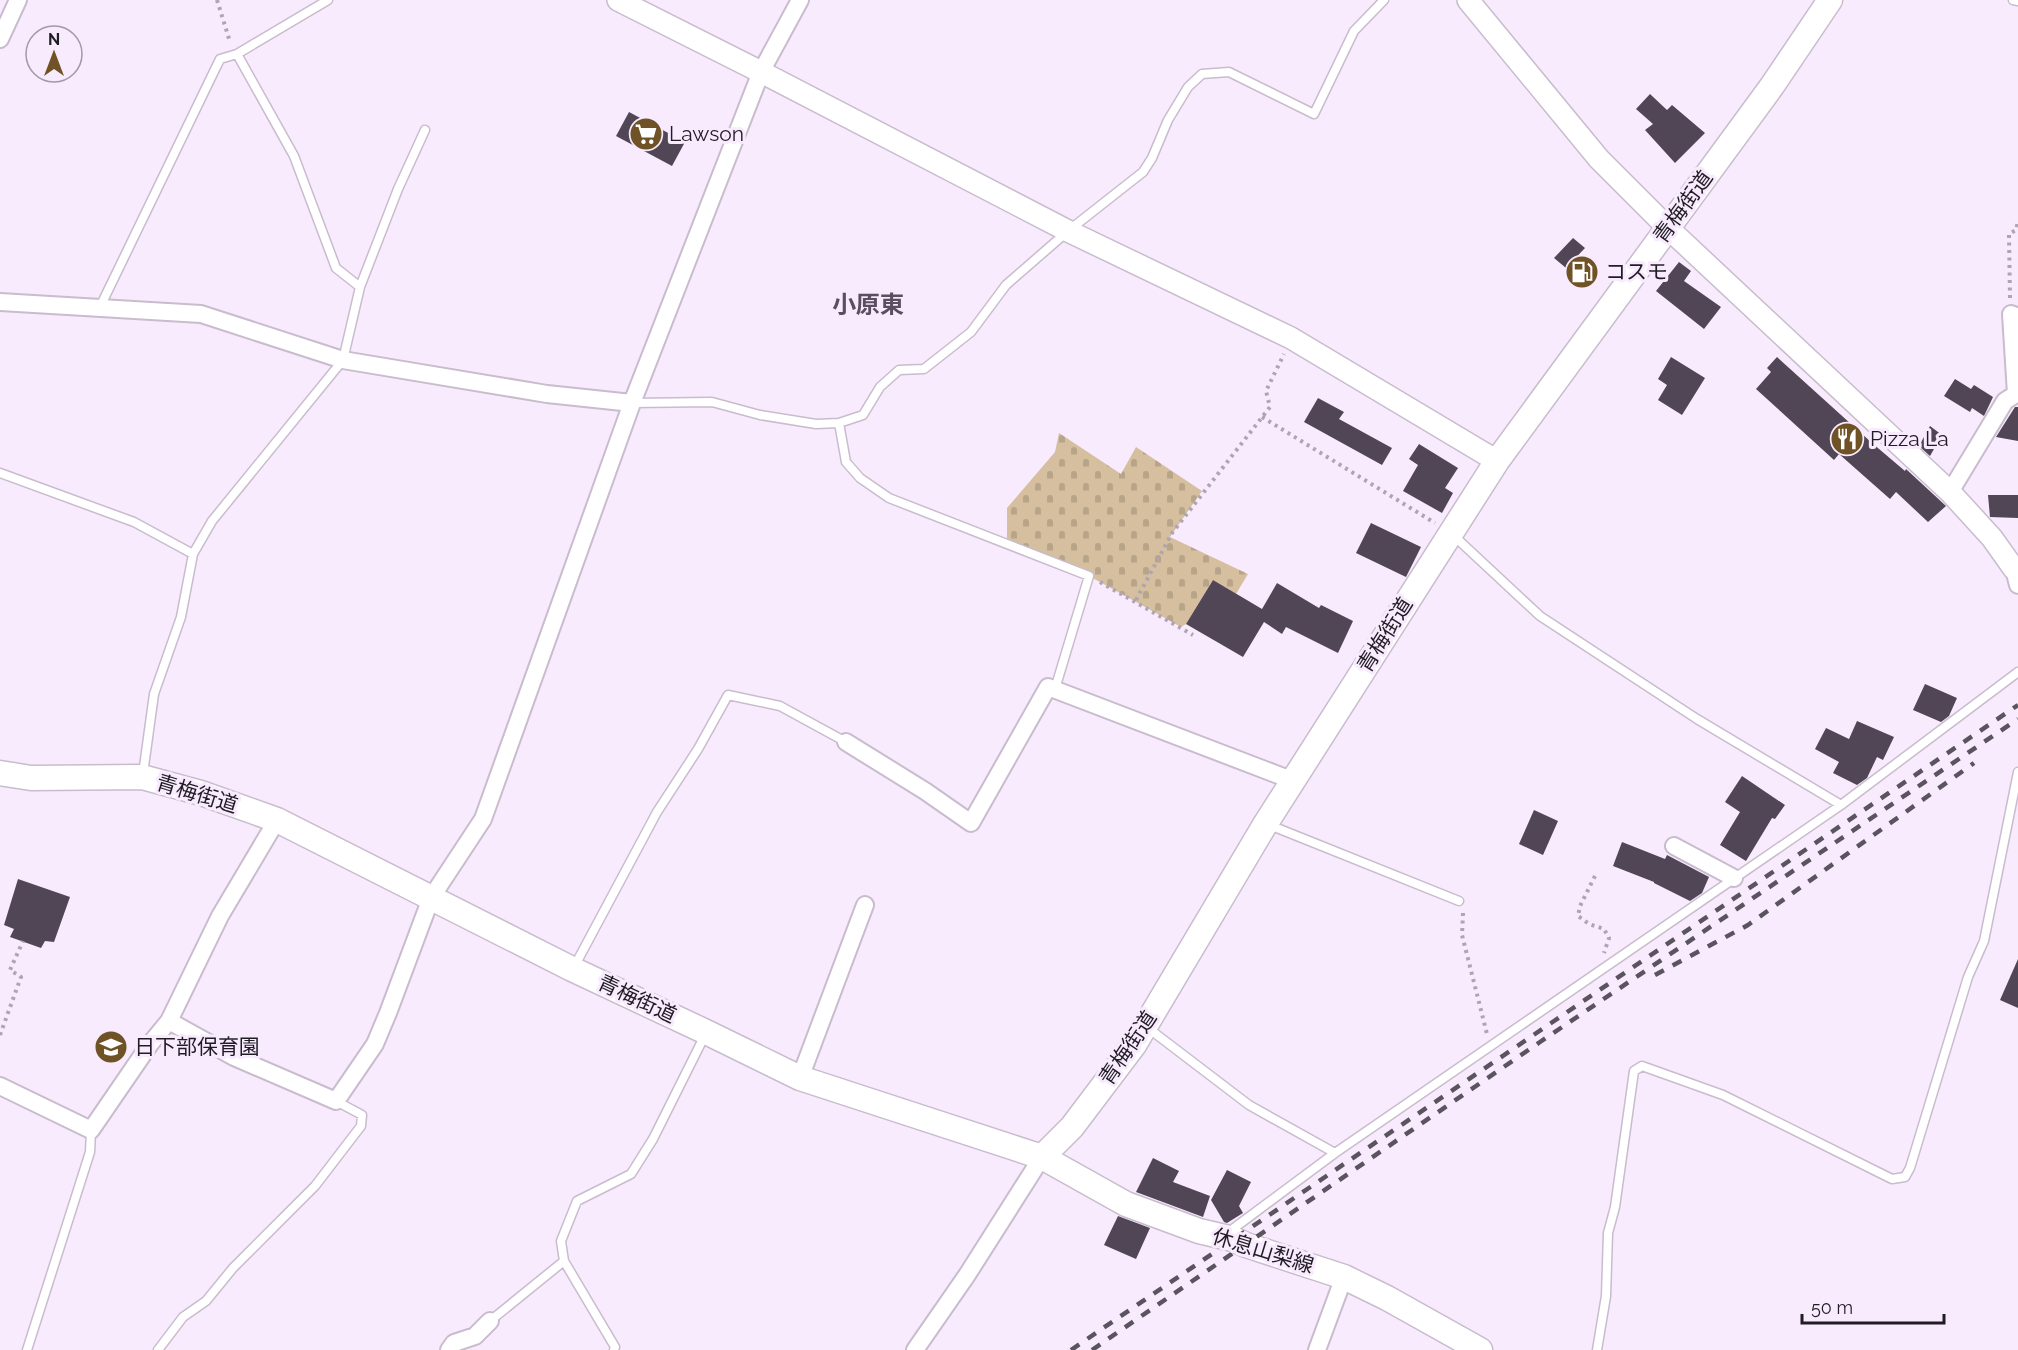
<svg xmlns="http://www.w3.org/2000/svg" width="2018" height="1350" font-family="Raleway,'Noto Sans JP',sans-serif">
<style>
.cemetery{fill:url(#cemetery-stones)}
.building{fill:#504655}
.lines{fill:none;stroke-linecap:round;stroke-linejoin:round}
.service-casing{stroke:#c8bccd;stroke-width:11}
.minor-casing{stroke:#c8bccd;stroke-width:20}
.tertiary-casing{stroke:#c8bccd;stroke-width:24}
.secondary-casing{stroke:#c8bccd;stroke-width:27}
.path{stroke:#aea4b3;stroke-width:4;stroke-dasharray:3 4.5;stroke-linecap:butt}
.service{stroke:#fff;stroke-width:8}
.minor{stroke:#fff;stroke-width:16}
.tertiary{stroke:#fff;stroke-width:21}
.secondary{stroke:#fff;stroke-width:24}
.rail{stroke:#5a545e;stroke-width:4.5;stroke-dasharray:10 10;stroke-linecap:butt}
.labels{text-anchor:middle;stroke-width:6;stroke-linejoin:round;paint-order:stroke}
.poi-label{font-size:21px;fill:#201c23;stroke:#f8ebfe;text-anchor:start}
.street-label{font-size:21px;fill:#201c23;stroke:#f8ebfe}
.quarter-label{font-size:24px;font-weight:bold;fill:#594f5e;stroke:#f8ebfe}
</style>
<defs>
<pattern id="cemetery-stones" width="16" height="16" patternUnits="userSpaceOnUse" patternTransform="scale(1.5)"><rect width="16" height="16" fill="#d6bf9f"/><path d="M2 7V4a2 2 0 0 1 4 0v3zM10 15v-3a2 2 0 0 1 4 0v3z" fill="#b7a489"/></pattern>
</defs>
<rect width="100%" height="100%" fill="#f8ebfe"/>
<path class="cemetery" d="M 1059,433 L 1121,474 L 1136,447 L 1202,491 L 1170,537 L 1248,574 L 1236,594 L 1213,580 L 1186,624 L 1181,627 L 1089,576 L 1007,544 L 1007,508 L 1055,452 Z"/>
<path class="building" d="M 1650,94 L 1667,110 L 1672,105 L 1705,133 L 1675,163 L 1645,130 L 1653,124 L 1636,109 Z
M 629,112 L 685,142 L 672,166 L 616,136 Z
M 1573,238 L 1585,248 L 1566,268 L 1554,258 Z
M 1679,262 L 1691,271 L 1684,281 L 1721,307 L 1704,329 L 1656,291 Z
M 1671,357 L 1705,378 L 1682,415 L 1658,400 L 1667,385 L 1658,379 Z
M 1777,357 L 1872,443 L 1905,471 L 1906,469 L 1946,506 L 1928,522 L 1896,492 L 1890,499 L 1839,454 L 1834,460 L 1756,389 L 1771,372 L 1767,368 Z
M 1955,379 L 1971,389 L 1974,385 L 1993,397 L 1984,416 L 1972,408 L 1970,412 L 1944,396 Z
M 1318,398 L 1344,412 L 1339,419 L 1392,448 L 1382,465 L 1304,422 Z
M 2015,407 L 2018,407 L 2018,441 L 1996,437 Z
M 1930,426 L 1942,435 L 1930,456 L 1919,446 Z
M 1419,444 L 1458,468 L 1445,488 L 1453,493 L 1442,513 L 1403,491 L 1418,465 L 1409,459 Z
M 1988,495 L 2018,495 L 2018,518 L 1990,517 Z
M 1371,523 L 1421,547 L 1406,577 L 1356,553 Z
M 1213,580 L 1262,609 L 1277,583 L 1319,608 L 1321,605 L 1353,621 L 1338,653 L 1286,627 L 1282,634 L 1264,622 L 1243,657 L 1186,624 Z
M 1925,684 L 1957,698 L 1949,716 L 1941,722 L 1913,710 Z
M 1857,721 L 1894,737 L 1883,760 L 1877,757 L 1867,778 L 1857,785 L 1833,773 L 1839,762 L 1815,749 L 1826,728 L 1849,739 Z
M 1742,776 L 1785,805 L 1775,819 L 1772,818 L 1746,861 L 1720,845 L 1740,812 L 1725,802 Z
M 1534,810 L 1558,821 L 1543,855 L 1519,844 Z
M 1622,842 L 1665,859 L 1667,855 L 1709,877 L 1702,893 L 1690,901 L 1654,883 L 1654,882 L 1613,866 Z
M 18,879 L 70,897 L 54,942 L 45,941 L 41,948 L 10,937 L 14,929 L 4,925 Z
M 2018,959 L 2018,1008 L 2000,1000 Z
M 1153,1158 L 1179,1171 L 1173,1182 L 1210,1196 L 1203,1217 L 1136,1192 Z
M 1227,1170 L 1251,1182 L 1239,1206 L 1243,1213 L 1227,1223 L 1224,1222 L 1211,1200 Z
M 1118,1216 L 1150,1228 L 1136,1259 L 1104,1245 Z"/>
<g class="lines">
<g class="service-casing">
<path id="service" d="M 2013,0 L 2018,1
M 360,287 L 398,189 L 425,130
M 100,307 L 220,59 L 237,54
M 632,403 L 712,402 L 760,415 L 816,424 L 839,423 L 846,462 L 860,478 L 889,498 L 1089,576 L 1055,689
M 839,423 L 863,415 L 880,387 L 899,370 L 924,369 L 971,332 L 1006,285 L 1068,231 L 1143,172 L 1152,158 L 1168,120 L 1188,87 L 1202,74 L 1229,72 L 1314,114 L 1354,31 L 1384,0
M 0,473 L 134,522 L 193,554
M 1453,535 L 1540,616 L 1697,719 L 1841,805
M 143,774 L 154,694 L 181,617 L 193,554 L 212,521 L 343,360 L 360,287 L 336,268 L 294,156 L 237,54 L 328,0
M 1267,824 L 1459,901
M 573,969 L 657,812 L 698,749 L 728,695 L 780,706 L 846,742
M 1148,1028 L 1249,1105 L 1335,1153
M 1226,1234 L 1335,1153 L 1841,805 L 2018,672
M 490,1321 L 564,1261
M 27,1350 L 90,1152 L 91,1130
M 158,1350 L 183,1317 L 206,1301 L 233,1268 L 315,1186 L 361,1126 L 362,1115 L 336,1101
M 614,1350 L 615,1347 L 564,1261 L 561,1241 L 577,1201 L 631,1174 L 653,1139 L 706,1033
M 1597,1350 L 1606,1296 L 1608,1233 L 1615,1207 L 1634,1071 L 1642,1066 L 1723,1095 L 1892,1179 L 1905,1177 L 1910,1168 L 1968,977 L 1984,941 L 2018,772"/>
</g>
<g class="minor-casing">
<path id="minor" d="M 0,39 L 18,0
M 0,302 L 201,314 L 343,360 L 547,394 L 632,403
M 1950,492 L 2005,401 L 2016,394 L 2011,314 L 2018,317
M 2018,569 L 2014,569 L 2018,585
M 846,742 L 925,791 L 971,823 L 1048,687 L 1294,781
M 1674,846 L 1734,878
M 169,1021 L 234,1057 L 336,1101 L 375,1044 L 388,1013 L 431,898 L 483,819 L 632,403 L 761,72 L 800,0
M 800,1078 L 865,905
M 0,1086 L 91,1130 L 150,1044 L 169,1021 L 220,916 L 277,820
M 449,1350 L 454,1343 L 475,1336 L 490,1321
M 915,1350 L 967,1275 L 1042,1157
M 1317,1350 L 1344,1277"/>
</g>
<g class="tertiary-casing">
<path id="tertiary" d="M 618,0 L 761,72 L 1068,231 L 1291,338 L 1497,461
M 1468,0 L 1599,159 L 1668,228 L 1950,492 L 1992,538 L 2014,569"/>
</g>
<g class="secondary-casing">
<path id="secondary" d="M 0,773 L 31,778 L 142,777 L 201,793 L 277,820 L 572,969 L 706,1032 L 800,1078 L 1042,1157 L 1126,1204 L 1199,1231 L 1233,1239 L 1246,1245 L 1344,1277 L 1387,1298 L 1480,1350
M 1042,1157 L 1072,1127 L 1134,1045 L 1266,823 L 1497,461 L 1772,86 L 1830,0"/>
</g>
<path class="path" d="M 217,0 L 230,42
M 2010,298 L 2009,234 L 2016,230 L 2018,221
M 1262,417 L 1435,523
M 1100,582 L 1193,635
M 1136,600 L 1172,533 L 1270,407 L 1266,391 L 1284,354
M 1595,876 L 1580,906 L 1578,916 L 1589,924 L 1604,929 L 1609,938 L 1604,953
M 1463,913 L 1462,935 L 1487,1034
M 0,1035 L 21,977 L 10,970 L 23,941"/>
<use href="#service" class="service"/>
<use href="#minor" class="minor"/>
<use href="#tertiary" class="tertiary"/>
<use href="#secondary" class="secondary"/>
<path class="rail" d="M 1655,975 L 1748,925 L 1974,763
M 1071,1350 L 2018,705
M 1092,1350 L 1540,1042 L 2018,719"/>
</g>
<defs>
<g id="supermarket-disc" transform="scale(1.725)"><circle r="9.5" fill="#6f5226" stroke="#f8ebfe"/><path d="M-6-5.5h2.5l.6 2H6L4.5 2H-2.5L-4.4-4H-6ZM-1.5 3.2a1.3 1.3 0 1 0 .1 0ZM3 3.2a1.3 1.3 0 1 0 .1 0Z" fill="#fff"/></g>
<g id="fuel-disc" transform="scale(1.725)"><circle r="9.5" fill="#6f5226" stroke="#f8ebfe"/><path d="M-5.5-6h7V0h2V4h1.3V-2.5L3-4.5l.8-.8L6-3V5H2.5V1h-1V6h-7ZM-4.2-4.7v3.2H.2V-4.7Z" fill="#fff"/></g>
<g id="restaurant-disc" transform="scale(1.725)"><circle r="9.5" fill="#6f5226" stroke="#f8ebfe"/><path d="M-5-6h1v4h1v-4h1v4h1v-4h1v5L-1.5 .5V6h-2V.5L-5-1ZM5-6V6H3V1.5H1.5Q1.5-4 5-6Z" fill="#fff"/></g>
<g id="school-disc" transform="scale(1.725)"><circle r="9.5" fill="#6f5226" stroke="#f8ebfe"/><path d="M0-5L7-2L0 1L-7-2ZM-4 1L0 2.5L4 1V4Q0 6-4 4Z" fill="#fff"/></g>
</defs>
<g fill-rule="evenodd">
<use href="#supermarket-disc" x="646" y="134"/>
<use href="#fuel-disc" x="1582" y="272"/>
<use href="#restaurant-disc" x="1847" y="439"/>
<use href="#school-disc" x="111" y="1047"/>
</g>
<g class="labels">
<g class="poi-label">
<text x="669" y="141">Lawson</text>
<text x="1605" y="279">コスモ</text>
<text x="1870" y="446">Pizza La</text>
<text x="134" y="1054">日下部保育園</text>
</g>
<g class="street-label">
<text transform="translate(1683 207) rotate(-54)" y="7">青梅街道</text>
<text transform="translate(1385 635) rotate(-58)" y="7">青梅街道</text>
<text transform="translate(197 794) rotate(17)" y="7">青梅街道</text>
<text transform="translate(637 999) rotate(25)" y="7">青梅街道</text>
<text transform="translate(1128 1048) rotate(-56)" y="7">青梅街道</text>
<text transform="translate(1263 1251) rotate(17)" y="7">休息山梨線</text>
</g>
<g class="quarter-label">
<text x="868" y="313">小原東</text>
</g>
</g>
<g transform="translate(54 54)"><circle r="28" fill="#f8ebfe" stroke="#a298a6" stroke-width="1.5"/>
<path d="M0-4.5L10 22L0 15L-10 22Z" fill="#6f5226"/>
<text y="-9" font-size="16" font-weight="bold" text-anchor="middle" fill="#201c23">N</text>
</g>
<path d="M1802 1314v9h142v-9" fill="none" stroke="#201c23" stroke-width="3"/>
<text x="1811" y="1314" font-size="18" fill="#201c23" stroke="#f8ebfe" stroke-width="4.5" paint-order="stroke">50 m</text>
</svg>
